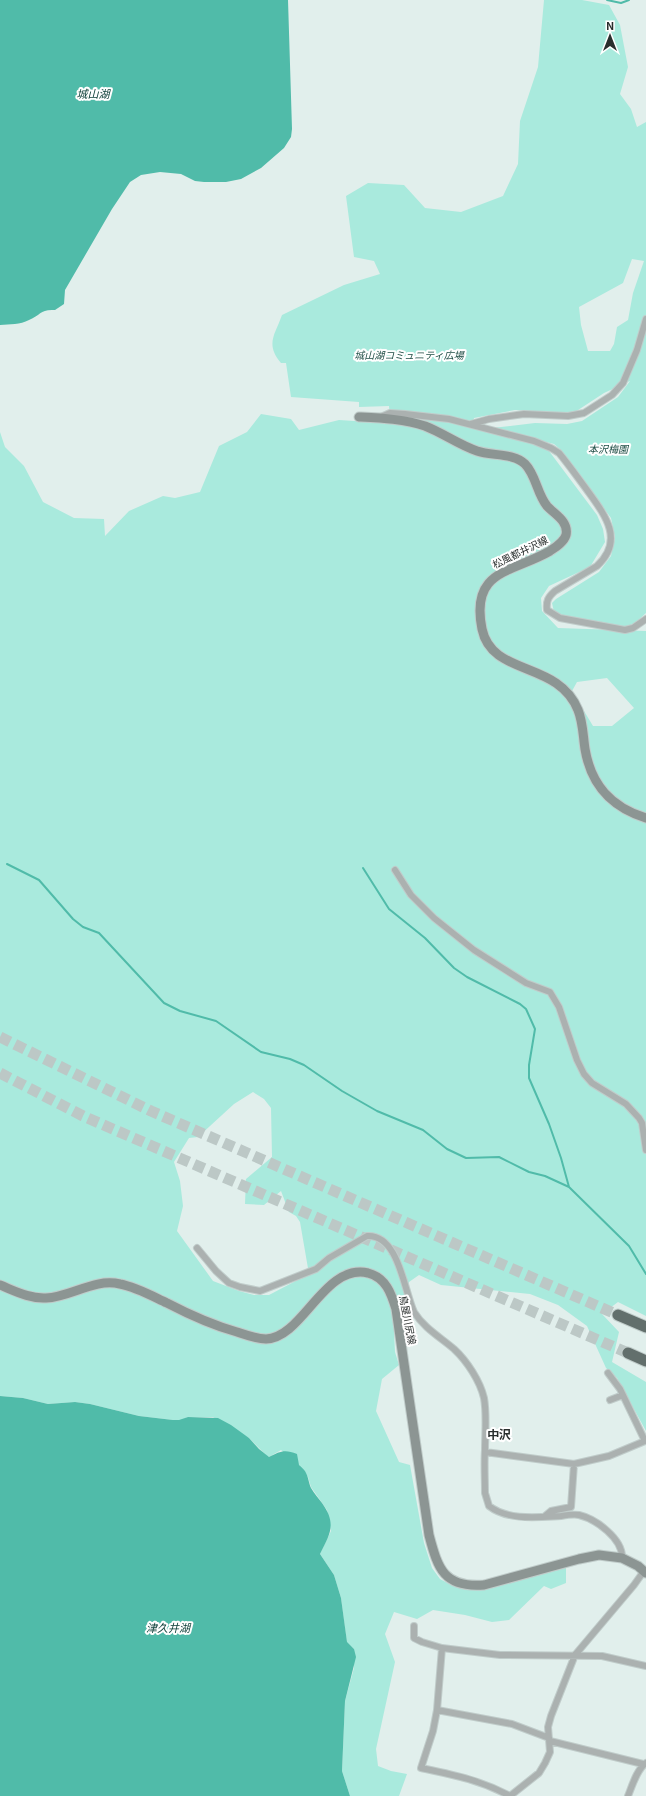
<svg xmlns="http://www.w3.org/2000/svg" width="646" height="1796" font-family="Georgia,'Noto Sans JP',serif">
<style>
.green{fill:#a9eadd;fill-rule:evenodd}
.water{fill:#50bba9}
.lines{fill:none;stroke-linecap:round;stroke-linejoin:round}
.stream{stroke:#50bba9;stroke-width:2}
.highway-tunnel{stroke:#bcc8c6;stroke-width:11;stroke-dasharray:11 5.5;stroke-linecap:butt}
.street-casing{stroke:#c0ccca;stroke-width:8}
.secondary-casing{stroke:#c0ccca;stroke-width:11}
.highway-casing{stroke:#c0ccca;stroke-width:13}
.street{stroke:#abb1b0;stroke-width:6}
.secondary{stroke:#8c9593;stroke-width:9}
.highway{stroke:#626f6c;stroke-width:11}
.labels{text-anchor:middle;stroke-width:4;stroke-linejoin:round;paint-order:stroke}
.park-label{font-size:10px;font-style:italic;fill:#214f47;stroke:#fff}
.street-label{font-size:10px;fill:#292e2d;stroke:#fff}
.water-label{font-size:11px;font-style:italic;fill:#083b34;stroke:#fff}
.quarter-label{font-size:12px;font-weight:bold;fill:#292e2d;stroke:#fff}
</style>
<rect width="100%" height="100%" fill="#e1efec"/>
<path class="green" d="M 544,0 L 582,0 L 609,5 L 620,25 L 628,67 L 620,94 L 631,109 L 637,127 L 646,122 L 646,613 L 634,624 L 623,627 L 565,619 L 554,612 L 552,603 L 556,599 L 599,572 L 611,556 L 615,537 L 611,518 L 561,450 L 554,444 L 492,428 L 535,423 L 567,424 L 582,421 L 618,397 L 630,381 L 604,393 L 572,414 L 515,410 L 474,418 L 472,428 L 546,447 L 597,515 L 603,529 L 605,542 L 590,567 L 549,586 L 541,598 L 542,611 L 558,628 L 646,631 L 646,1316 L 618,1302 L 602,1314 L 619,1332 L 612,1362 L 646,1382 L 646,1431 L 617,1378 L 606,1368 L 587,1326 L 558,1305 L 530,1294 L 441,1285 L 419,1275 L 409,1282 L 403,1298 L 415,1326 L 394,1333 L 395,1352 L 399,1365 L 382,1379 L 376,1411 L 399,1462 L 410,1465 L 424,1543 L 432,1568 L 440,1579 L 451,1585 L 466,1590 L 481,1589 L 566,1568 L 566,1583 L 551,1589 L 544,1586 L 509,1620 L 492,1622 L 465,1615 L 433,1610 L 417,1619 L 394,1612 L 385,1634 L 395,1662 L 376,1749 L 378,1766 L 391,1771 L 407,1774 L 399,1796 L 350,1796 L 342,1771 L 345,1701 L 354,1668 L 354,1649 L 347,1643 L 341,1598 L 334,1575 L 320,1554 L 331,1531 L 327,1510 L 311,1487 L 308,1477 L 299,1465 L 281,1450 L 269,1457 L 267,1456 L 249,1438 L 213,1417 L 188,1417 L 179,1421 L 173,1420 L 139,1416 L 90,1404 L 75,1402 L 48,1404 L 23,1398 L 0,1396 L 0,432 L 5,447 L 24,466 L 43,502 L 74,518 L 104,519 L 105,536 L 129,511 L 163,496 L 175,498 L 200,492 L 219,446 L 247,432 L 261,414 L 291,419 L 299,430 L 339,420 L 370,422 L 390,417 L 389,406 L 359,407 L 359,402 L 291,397 L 286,363 L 281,363 C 265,344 275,335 282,315 L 344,285 L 380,274 L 374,261 L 354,257 L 346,196 L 368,183 L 404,185 L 425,208 L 461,212 L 503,196 L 518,164 L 520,121 L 538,67 ZM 632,259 L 644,261 L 633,293 L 628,320 L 617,327 L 614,344 L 610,351 L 588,351 L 581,325 L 579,307 L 623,283 ZM 607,678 L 634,708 L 612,726 L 593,726 L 572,691 L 577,682 ZM 253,1092 L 264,1099 L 271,1108 L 272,1157 L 246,1179 L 245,1204 L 264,1205 L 281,1191 L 289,1212 L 296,1216 L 300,1222 L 309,1274 L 269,1295 L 254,1295 L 239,1291 L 213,1281 L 177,1231 L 183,1206 L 180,1181 L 174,1162 L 189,1138 L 198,1137 L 234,1104 Z"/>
<path class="water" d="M 0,0 L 288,0 L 292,129 L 291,137 L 284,148 L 261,168 L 241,179 L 226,182 L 204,182 L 195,181 L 181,174 L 160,172 L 141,175 L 130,182 L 112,209 L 65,290 L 64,304 L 55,310 C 40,309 41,315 29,320 C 20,325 10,324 0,325 Z
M 0,1396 L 23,1398 L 48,1404 L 75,1402 L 90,1404 L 139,1416 L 173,1420 L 179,1420 L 188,1417 L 218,1418 L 231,1425 L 249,1438 L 259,1449 L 269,1457 C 280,1451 285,1449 297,1454 L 299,1465 C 309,1473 307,1478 311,1488 C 314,1493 319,1499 322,1503 C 337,1524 330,1534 320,1554 L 334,1575 L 341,1598 L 347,1642 L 354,1649 L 356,1657 L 345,1701 L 342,1771 L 350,1796 L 0,1796 Z"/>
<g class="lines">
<path class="stream" d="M 607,0 L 621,3 L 629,0
M 7,864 L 39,880 L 73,919 L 83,927 L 99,933 L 164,1003 L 180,1011 L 216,1021 L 261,1052 L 290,1059 L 304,1065 L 342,1091 L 377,1111 L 423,1130 L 447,1149 L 466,1158 L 499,1157 L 529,1172 L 545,1176 L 569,1187
M 363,868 L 389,909 L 425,938 L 454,968 L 467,977 L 520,1004 L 526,1009 L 535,1029 L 529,1065 L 529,1078 L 549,1124 L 561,1158 L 569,1187 L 629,1246 L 646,1274"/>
<path class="highway-tunnel" d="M 0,1037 L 151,1111 L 618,1315
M 0,1073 L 83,1116 L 628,1353"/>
<g class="street-casing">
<path id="street" d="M 381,417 L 390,413 L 405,414 L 449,419 L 534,441 L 551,448 L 559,453 C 569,465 578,478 587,490 C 605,515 625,540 597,566 L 555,591 C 548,597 546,601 547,610 L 560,618 L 625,630 L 633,628 L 646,619
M 471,424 L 489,419 L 524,414 L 568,416 L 584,413 L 612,395 L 623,383 L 637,350 L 646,319
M 395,870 L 411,895 L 434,918 L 474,950 L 526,983 L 550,992 L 559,1007 L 577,1060 L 584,1074 L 592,1083 L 626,1104 L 639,1118 L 642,1123 L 646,1150
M 197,1248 L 216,1271 L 229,1283 L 240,1287 L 260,1291 L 316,1269 L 329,1258 L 367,1236 C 399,1234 404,1291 414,1312 C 424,1328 440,1337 454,1349 C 467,1361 480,1381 484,1398 C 487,1415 485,1433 485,1450 C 484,1464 485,1479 485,1493 L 489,1506 C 508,1521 539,1517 561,1516 C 567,1515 574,1514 579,1515 C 596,1519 623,1539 622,1558
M 610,1400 L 623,1395
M 485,1452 L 574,1464 L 609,1456 L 645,1441 L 620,1389 L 608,1373
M 545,1516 L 551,1511 L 571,1507 L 574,1464
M 414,1626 L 414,1638 L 422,1642 L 442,1648
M 437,1710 L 512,1724 L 549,1738
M 550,1741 L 643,1764
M 510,1796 C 480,1780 454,1775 421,1768 L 433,1731 L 437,1710 L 442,1648 L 500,1655 L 602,1656 L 646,1666
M 510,1796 L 539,1773 L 545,1763 L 550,1752 L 548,1727 L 551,1716 L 575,1655 L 634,1585 L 644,1571
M 628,1796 C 632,1786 637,1769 646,1763"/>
</g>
<g class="secondary-casing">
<path id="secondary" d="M 359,417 C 380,418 405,419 425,426 C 443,433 459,445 477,451 C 492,456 514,453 525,464 C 536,475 537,494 547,506 C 554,514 569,521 566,535 C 564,542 556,547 550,551 C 512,573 470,569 482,629 C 492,677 558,660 578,710 C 583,722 583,736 585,749 C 591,785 611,807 646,818
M 0,1285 C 15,1291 30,1299 46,1298 C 71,1297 94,1278 120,1284 C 136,1287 152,1296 167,1303 C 190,1315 212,1325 237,1332 C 246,1335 256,1339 266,1339 C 303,1338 324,1263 368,1273 C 386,1278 391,1293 396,1309 L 429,1535 C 438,1569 444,1588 484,1585 L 579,1559 L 599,1555 L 622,1558 L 638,1566 L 646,1573"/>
</g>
<g class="highway-casing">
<path id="highway" d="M 618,1315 L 646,1327
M 628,1353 L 646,1361"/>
</g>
<use href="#street" class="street"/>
<use href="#secondary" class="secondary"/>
<use href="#highway" class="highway"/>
</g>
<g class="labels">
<g class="park-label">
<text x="409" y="359">城山湖コミュニティ広場</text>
<text x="608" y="453">本沢梅園</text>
</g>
<g class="street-label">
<text transform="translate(520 552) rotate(-26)" y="4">松風都井沢線</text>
<text transform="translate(408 1320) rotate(79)" y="4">鳥屋川尻線</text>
</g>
<g class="water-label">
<text x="93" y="98">城山湖</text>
<text x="168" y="1632">津久井湖</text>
</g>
<g class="quarter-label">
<text x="499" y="1439">中沢</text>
</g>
</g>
<g transform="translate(610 36)" stroke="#ffffff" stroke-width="3" paint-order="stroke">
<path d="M0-3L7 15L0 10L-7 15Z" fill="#292e2d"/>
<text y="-6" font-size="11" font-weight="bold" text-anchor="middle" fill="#292e2d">N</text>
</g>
</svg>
